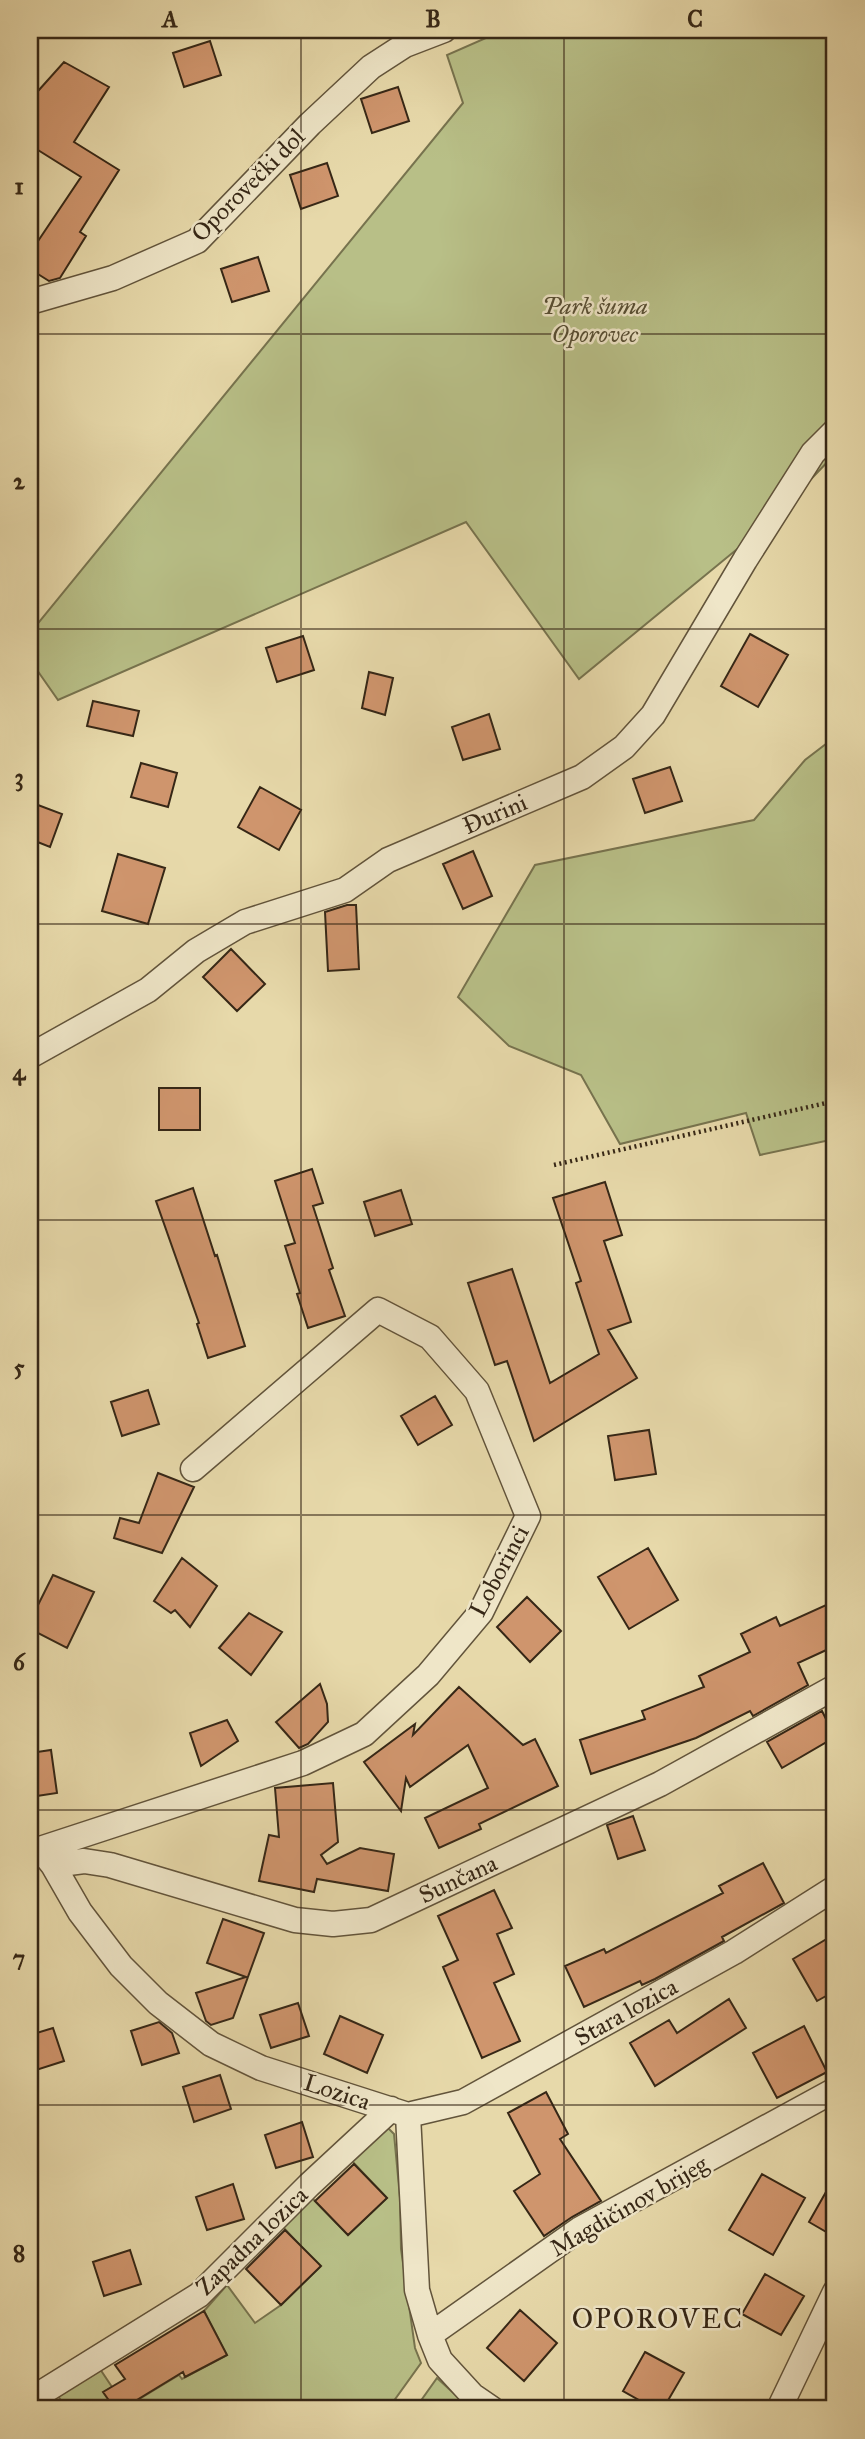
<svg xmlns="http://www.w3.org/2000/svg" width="865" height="2439" font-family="'IM FELL Great Primer',serif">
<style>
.green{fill:#b8bf87;stroke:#77734e;stroke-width:2}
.building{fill:#cf956d;stroke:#362716;stroke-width:2}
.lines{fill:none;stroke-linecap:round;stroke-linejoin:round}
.street-casing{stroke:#62543b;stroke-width:27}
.path{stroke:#362716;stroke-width:4.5;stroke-dasharray:2 3.5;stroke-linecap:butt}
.street{stroke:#efe6c8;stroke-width:24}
.grid{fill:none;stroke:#362716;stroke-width:2;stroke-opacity:0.55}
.labels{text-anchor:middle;stroke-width:5;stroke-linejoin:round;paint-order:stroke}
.street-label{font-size:24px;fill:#362716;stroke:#efe6c8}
.park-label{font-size:24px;font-style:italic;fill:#564d32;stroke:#efe6c8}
.quarter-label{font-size:28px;letter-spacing:2px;fill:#362716;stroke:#efe6c8}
.neatline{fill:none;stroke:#362716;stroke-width:2.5}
.grid-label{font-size:23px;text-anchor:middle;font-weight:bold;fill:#362716}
</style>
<rect width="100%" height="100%" fill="#e7d9aa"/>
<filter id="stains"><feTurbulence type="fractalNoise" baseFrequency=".00286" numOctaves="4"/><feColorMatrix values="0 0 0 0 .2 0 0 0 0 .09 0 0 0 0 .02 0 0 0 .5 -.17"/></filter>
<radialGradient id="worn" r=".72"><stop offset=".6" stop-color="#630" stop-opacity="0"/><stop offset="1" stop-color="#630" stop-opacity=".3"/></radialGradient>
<path class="green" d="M 504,30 L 835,30 L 835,454 L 770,522 L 579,679 L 466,522 L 58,700 L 30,660 L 30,633 L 463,103 L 447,55 Z
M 835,737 L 835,1139 L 760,1155 L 746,1113 L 620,1144 L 581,1075 L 509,1046 L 458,997 L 535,865 L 754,820 L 805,760 Z
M 386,2126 L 394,2134 L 400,2198 L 401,2249 L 415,2348 L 421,2363 L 388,2409 L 123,2409 L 179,2375 L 182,2379 L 227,2355 L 204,2311 L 227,2285 L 255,2323 L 281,2305 L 320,2267 L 282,2226 L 311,2197 L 348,2235 L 387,2198 L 350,2159 Z
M 100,2369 L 112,2387 L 104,2392 L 115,2409 L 66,2409 L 57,2394 Z
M 437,2378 L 471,2409 L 415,2409 Z"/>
<path class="building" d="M 210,41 L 221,75 L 184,87 L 173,53 Z
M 64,62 L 109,87 L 74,142 L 119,170 L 80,232 L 86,236 L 60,278 L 49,281 L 30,269 L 30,253 L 81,177 L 30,145 L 30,100 Z
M 398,87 L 409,121 L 372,133 L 361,99 Z
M 327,163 L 338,196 L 301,209 L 290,175 Z
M 258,257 L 269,291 L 232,302 L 221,269 Z
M 750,634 L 788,655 L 758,707 L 721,686 Z
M 303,636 L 314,670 L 277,682 L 266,648 Z
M 369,672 L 393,678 L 385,715 L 362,708 Z
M 93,701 L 139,711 L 133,736 L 87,726 Z
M 489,714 L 500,749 L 463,760 L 452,727 Z
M 141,763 L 177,773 L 168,807 L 131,797 Z
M 670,767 L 682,801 L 645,813 L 633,779 Z
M 260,787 L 301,810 L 279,850 L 238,827 Z
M 30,802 L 62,814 L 50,847 L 30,839 Z
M 473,851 L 492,896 L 463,909 L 443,864 Z
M 118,854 L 165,868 L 148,924 L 102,911 Z
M 347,905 L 356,905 L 359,969 L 328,971 L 325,912 Z
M 231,949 L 265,984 L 237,1011 L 203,977 Z
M 159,1088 L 200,1088 L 200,1130 L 159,1130 Z
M 312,1169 L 323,1203 L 313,1206 L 333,1268 L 329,1270 L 345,1316 L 308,1328 L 297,1294 L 300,1293 L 285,1246 L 295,1243 L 275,1181 Z
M 605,1182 L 622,1235 L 604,1241 L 631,1322 L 608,1330 L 637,1378 L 534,1441 L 507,1361 L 495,1365 L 468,1283 L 512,1269 L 550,1383 L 599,1354 L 576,1283 L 581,1281 L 553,1198 Z
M 193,1188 L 215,1256 L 217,1255 L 245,1346 L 208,1358 L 197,1324 L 199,1323 L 156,1201 Z
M 401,1190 L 412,1224 L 375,1236 L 364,1202 Z
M 148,1390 L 159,1424 L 122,1436 L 111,1402 Z
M 435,1396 L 452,1425 L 418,1445 L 401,1416 Z
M 649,1430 L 656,1474 L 615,1480 L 608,1436 Z
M 158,1473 L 194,1487 L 162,1553 L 114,1538 L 120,1518 L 139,1523 Z
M 648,1548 L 678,1600 L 629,1629 L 598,1577 Z
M 182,1558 L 217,1586 L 190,1627 L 175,1610 L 171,1613 L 154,1601 Z
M 53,1575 L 94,1592 L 67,1648 L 30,1629 L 30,1621 Z
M 527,1597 L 561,1631 L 530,1662 L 497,1627 Z
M 835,1601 L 835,1646 L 798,1663 L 808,1685 L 753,1716 L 750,1711 L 696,1738 L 591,1774 L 580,1740 L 645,1719 L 642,1711 L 704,1687 L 699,1676 L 750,1652 L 741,1634 L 776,1617 L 780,1626 Z
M 249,1613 L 282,1632 L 251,1675 L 219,1648 Z
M 320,1684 L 327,1704 L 328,1722 L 308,1744 L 299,1748 L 276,1722 Z
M 459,1687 L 523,1745 L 535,1739 L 558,1786 L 479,1824 L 481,1829 L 439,1848 L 425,1818 L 488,1788 L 468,1745 L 410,1787 L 406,1778 L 401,1811 L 364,1762 L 415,1724 L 413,1735 Z
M 822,1711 L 835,1737 L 782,1768 L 767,1742 Z
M 227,1720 L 238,1741 L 201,1766 L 190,1733 Z
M 51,1750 L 57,1793 L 30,1797 L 30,1753 Z
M 333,1783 L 338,1842 L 321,1855 L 327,1864 L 360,1848 L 394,1854 L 388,1891 L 317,1879 L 314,1892 L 259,1881 L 269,1835 L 279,1837 L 275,1788 Z
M 633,1816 L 645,1850 L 618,1859 L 607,1825 Z
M 763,1863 L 784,1903 L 722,1937 L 724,1941 L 655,1979 L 642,1985 L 640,1981 L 584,2007 L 565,1966 L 604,1949 L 606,1953 L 723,1893 L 719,1886 Z
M 494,1890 L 512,1928 L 497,1934 L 514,1974 L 494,1983 L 520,2041 L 482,2058 L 443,1967 L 458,1960 L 438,1916 Z
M 223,1919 L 264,1933 L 233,2018 L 211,2025 L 206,2021 L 196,1993 L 246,1977 L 207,1963 Z
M 835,1934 L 835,1991 L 817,2001 L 793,1959 Z
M 729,1999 L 746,2028 L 655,2086 L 630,2043 L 669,2020 L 677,2033 Z
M 298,2003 L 309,2036 L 271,2048 L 260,2015 Z
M 340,2016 L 383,2035 L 367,2073 L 324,2054 Z
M 159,2022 L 172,2033 L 179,2053 L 142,2065 L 131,2031 Z
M 804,2026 L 827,2072 L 777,2098 L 753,2053 Z
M 53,2028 L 64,2061 L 30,2072 L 30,2035 Z
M 220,2075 L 231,2109 L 194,2122 L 183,2087 Z
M 546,2092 L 568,2134 L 560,2139 L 601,2201 L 572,2217 L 544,2236 L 514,2191 L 540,2174 L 508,2113 Z
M 302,2122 L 313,2157 L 276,2168 L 265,2135 Z
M 354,2164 L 387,2198 L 348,2235 L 315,2201 Z
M 762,2174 L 805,2198 L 773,2255 L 729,2230 Z
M 835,2176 L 835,2237 L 809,2222 Z
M 233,2184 L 244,2219 L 207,2230 L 196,2197 Z
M 285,2230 L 321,2266 L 281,2305 L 246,2269 Z
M 130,2250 L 141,2284 L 104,2296 L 93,2262 Z
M 765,2274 L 804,2296 L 781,2335 L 742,2314 Z
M 520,2310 L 557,2343 L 524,2381 L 487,2348 Z
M 204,2311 L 227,2355 L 185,2377 L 183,2372 L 122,2409 L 115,2409 L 103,2392 L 125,2379 L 115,2365 Z
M 645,2352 L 684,2373 L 663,2409 L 655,2409 L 623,2391 Z"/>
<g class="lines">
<g class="street-casing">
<path id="street" d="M 30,302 L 113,278 L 197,241 L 310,124 L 371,67 L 405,45 L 444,30
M 30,1056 L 148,990 L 196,951 L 245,922 L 345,890 L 388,860 L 582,777 L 624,747 L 653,715 L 745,560 L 813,453 L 835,431
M 45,1855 L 53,1865 L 80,1912 L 121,1966 L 158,2003 L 211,2044 L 261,2068 L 408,2115 L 417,2290 L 430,2335 L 440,2360 L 473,2396 L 492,2409
M 30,1857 L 40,1849 L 303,1763 L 364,1734 L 428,1675 L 481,1612 L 528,1516 L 477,1391 L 430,1337 L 378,1310 L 193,1469
M 53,1865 L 84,1861 L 110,1865 L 295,1920 L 333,1924 L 371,1920 L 660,1784 L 835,1687
M 408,2115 L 463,2102 L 734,1952 L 835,1888
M 430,2335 L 580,2229 L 835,2090
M 30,2400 L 199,2295 L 309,2185 L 391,2109
M 779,2409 L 835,2292"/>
</g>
<path class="path" d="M 554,1165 L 835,1101"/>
<use href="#street" class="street"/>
</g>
<path class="grid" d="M 301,30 L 301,2409M 564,30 L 564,2409M 30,334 L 835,334M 30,629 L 835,629M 30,924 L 835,924M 30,1220 L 835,1220M 30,1515 L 835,1515M 30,1810 L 835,1810M 30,2105 L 835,2105"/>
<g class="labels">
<g class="street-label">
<text transform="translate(248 185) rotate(-45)" y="8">Oporovečki dol</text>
<text transform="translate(495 814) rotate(-23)" y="8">Đurini</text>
<text transform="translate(499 1571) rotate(-62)" y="8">Loborinci</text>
<text transform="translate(458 1879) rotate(-25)" y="8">Sunčana</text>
<text transform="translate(626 2012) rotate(-29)" y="8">Stara lozica</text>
<text transform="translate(337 2092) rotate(18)" y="8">Lozica</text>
<text transform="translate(629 2206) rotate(-30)" y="8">Magdičinov brijeg</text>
<text transform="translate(252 2241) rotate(-44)" y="8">Zapadna lozica</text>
</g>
<g class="park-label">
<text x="595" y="314">Park šuma<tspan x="595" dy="28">Oporovec</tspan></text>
</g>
<g class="quarter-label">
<text x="658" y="2328">OPOROVEC</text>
</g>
</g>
<rect width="865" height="2439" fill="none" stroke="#e7d9aa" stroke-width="77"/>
<rect x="38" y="38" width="788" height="2362" class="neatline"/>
<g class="grid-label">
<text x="170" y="27">A</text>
<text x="433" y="27">B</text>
<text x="695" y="27">C</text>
<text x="19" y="194">1</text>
<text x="19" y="489">2</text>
<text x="19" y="785">3</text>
<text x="19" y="1080">4</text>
<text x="19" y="1375">5</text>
<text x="19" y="1670">6</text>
<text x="19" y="1966">7</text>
<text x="19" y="2261">8</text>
</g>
<rect width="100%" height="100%" filter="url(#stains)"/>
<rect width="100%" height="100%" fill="url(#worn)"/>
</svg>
